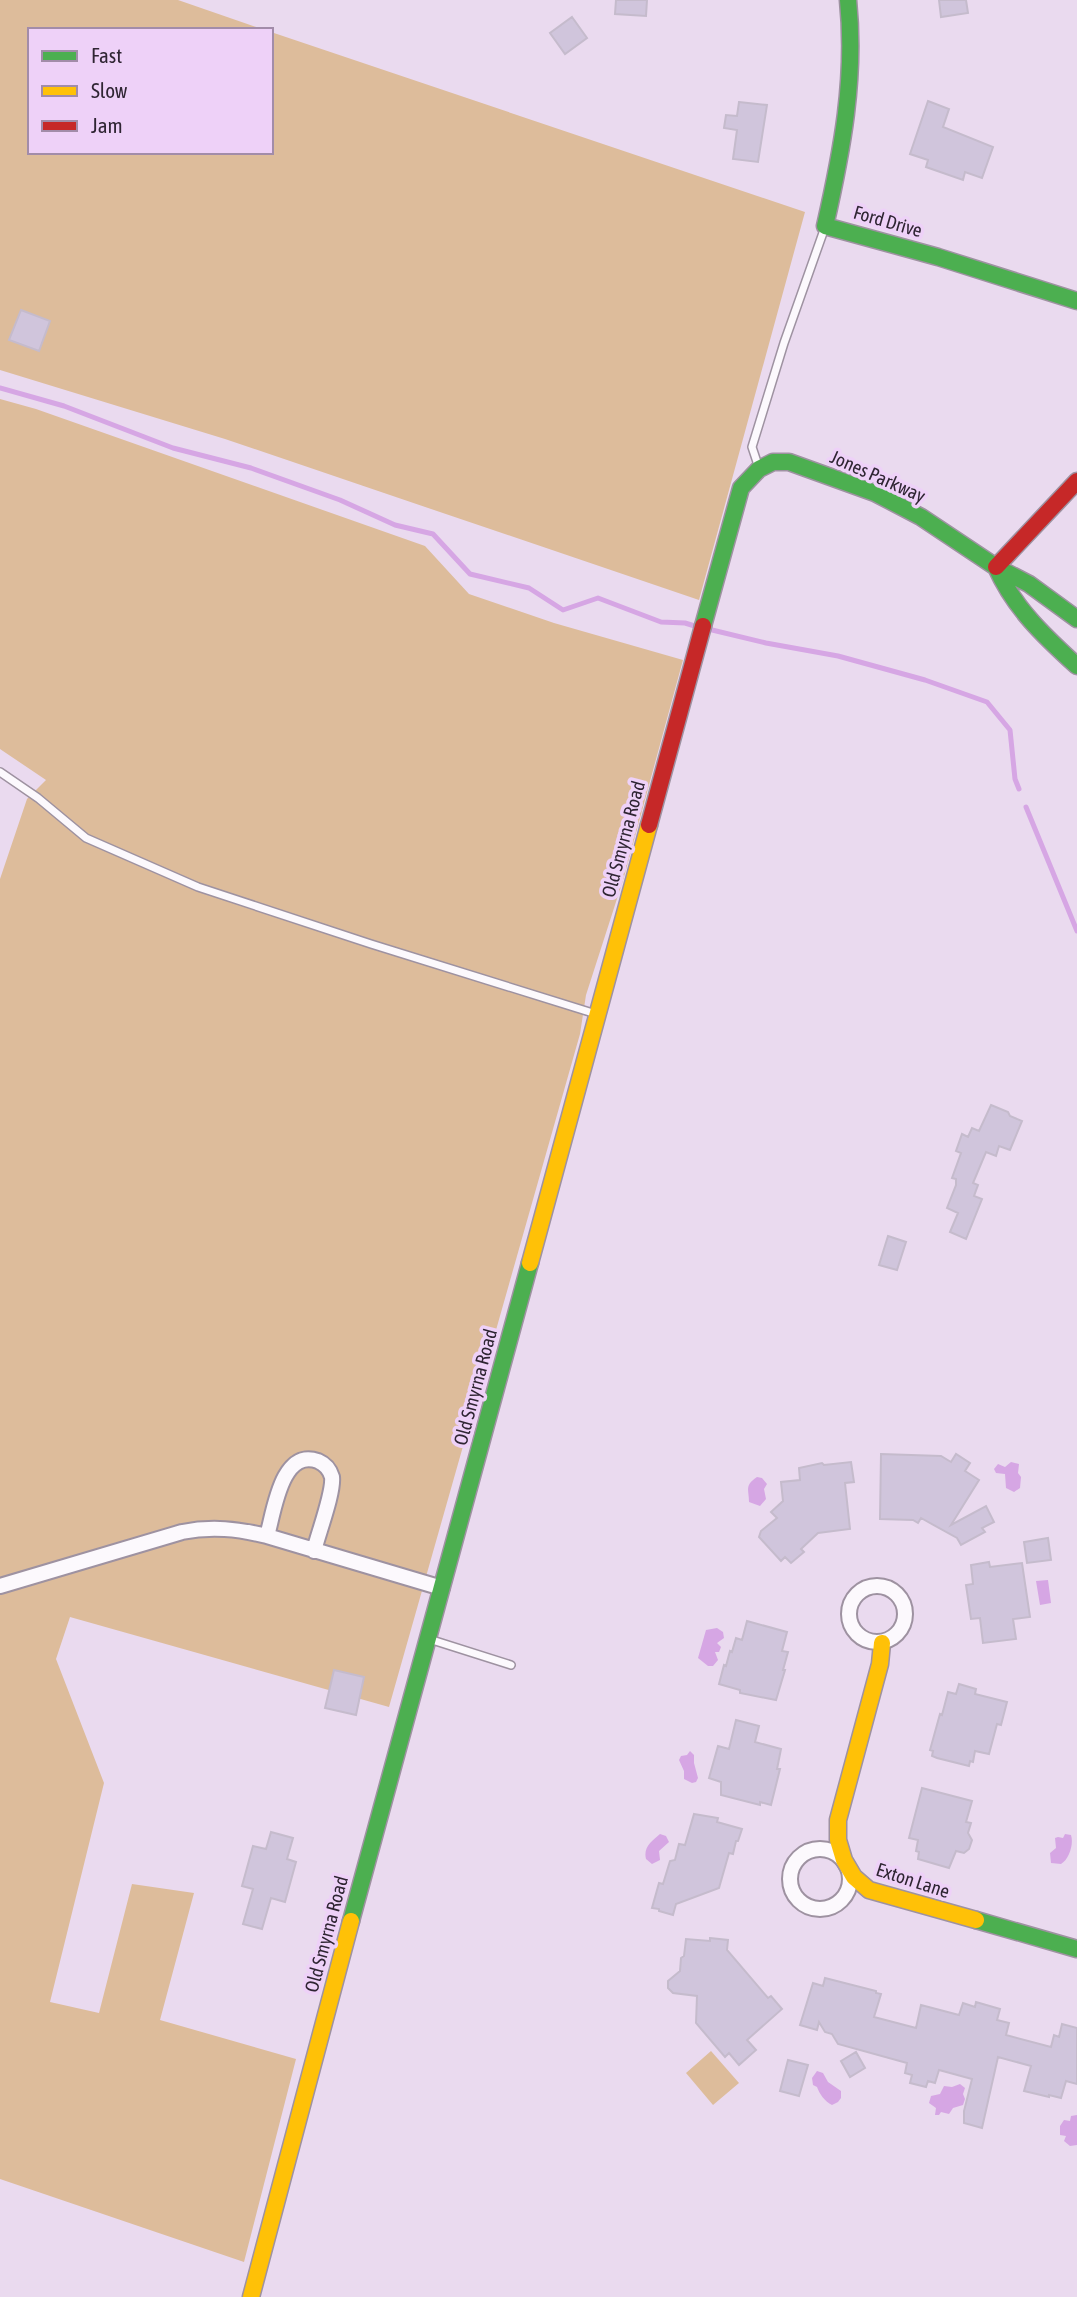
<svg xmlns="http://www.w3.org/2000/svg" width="1077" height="2297" font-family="'Asap Condensed',sans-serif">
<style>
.green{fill:#ddbc9b}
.water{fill:#d6a6e4}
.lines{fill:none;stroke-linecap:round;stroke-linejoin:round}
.stream{stroke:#d6a6e4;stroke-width:5}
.building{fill:#d0c5dc;stroke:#c5bbcc;stroke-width:2}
.lane-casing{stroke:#9e92a1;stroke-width:10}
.street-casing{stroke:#9e92a1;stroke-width:18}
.fast-casing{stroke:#9e92a1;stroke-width:19}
.slow-casing{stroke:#9e92a1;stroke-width:19}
.jam-casing{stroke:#9e92a1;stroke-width:19}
.lane{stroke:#fcf9fd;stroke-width:7}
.street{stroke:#fcf9fd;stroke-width:14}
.fast{stroke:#4caf50;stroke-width:16}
.slow{stroke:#ffc107;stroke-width:16}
.jam{stroke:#c62828;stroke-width:16}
.labels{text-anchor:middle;stroke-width:7;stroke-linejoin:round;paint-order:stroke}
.street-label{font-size:19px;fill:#2f2533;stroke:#eed1f8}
</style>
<rect width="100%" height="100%" fill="#eadaef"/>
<path class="green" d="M 0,0 L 178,0 L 265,30 L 30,30 L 30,152 L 271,152 L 271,32 L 805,212 L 699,600 L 225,439 L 0,370 Z
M 0,399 L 36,409 L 425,546 L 469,594 L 554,623 L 683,660 L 624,877 L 586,995 L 580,1034 L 389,1707 L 70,1617 L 56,1659 L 104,1783 L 50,2002 L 99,2013 L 132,1884 L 194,1893 L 160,2020 L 296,2059 L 244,2262 L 0,2179 L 0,879 L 27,799 L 46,780 L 0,749 Z
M 711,2051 L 739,2083 L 713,2105 L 686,2073 Z"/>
<path class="water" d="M 1011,1462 L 1019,1464 L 1018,1473 L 1021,1477 L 1020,1488 L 1014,1492 L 1006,1488 L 1005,1474 L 996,1473 L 994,1469 L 998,1464 L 1005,1467 Z
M 757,1477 L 762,1478 L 767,1484 L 764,1489 L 766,1499 L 760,1506 L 749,1502 C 749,1489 744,1486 757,1477 Z
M 1048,1580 L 1051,1603 L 1040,1605 L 1036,1581 Z
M 717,1628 L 723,1632 L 724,1638 L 717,1643 L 721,1647 L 719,1652 L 715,1652 L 718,1660 L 713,1666 L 708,1666 L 698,1658 L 706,1630 Z
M 690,1751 L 694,1755 L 694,1763 L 698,1778 L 696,1782 L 692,1783 L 684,1779 L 684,1771 L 679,1760 L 681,1756 L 687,1755 Z
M 660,1834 L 666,1836 L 669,1842 L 659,1851 L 660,1860 L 652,1864 L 646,1859 C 643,1847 652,1841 660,1834 Z
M 1065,1834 L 1071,1835 C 1074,1844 1069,1860 1061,1864 L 1051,1863 L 1050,1853 L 1056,1848 L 1055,1838 L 1058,1837 L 1063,1838 Z
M 817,2071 L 823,2073 L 828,2082 L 841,2091 L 841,2098 L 838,2102 L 832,2105 C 825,2102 819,2093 817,2087 L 813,2085 L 812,2078 Z
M 960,2084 L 965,2088 L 963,2094 L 965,2099 L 963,2105 L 953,2108 L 949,2114 L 941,2112 L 939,2115 L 935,2115 L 936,2108 L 929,2103 L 931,2096 L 940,2094 L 944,2086 L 952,2087 Z
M 1077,2115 L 1077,2145 L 1070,2146 L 1064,2141 L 1066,2136 L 1060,2135 L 1060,2126 L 1064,2120 L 1070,2121 L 1071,2116 Z"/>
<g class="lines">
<path class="stream" d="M 0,388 L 64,406 L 173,448 L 251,468 L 340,500 L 395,525 L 433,534 L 470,574 L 529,588 L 563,610 L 598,598 L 661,622 L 685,623 L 698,627
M 708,629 L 766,643 L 838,656 L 925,680 L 987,702 L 1010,730 L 1015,779 L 1019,789
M 1026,807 L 1077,931"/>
</g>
<path class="building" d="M 616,0 L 647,0 L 646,16 L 615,14 Z
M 939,0 L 966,0 L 968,13 L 941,17 Z
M 572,17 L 587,38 L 565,54 L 550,33 Z
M 928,101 L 949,109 L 943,127 L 993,147 L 982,178 L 965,172 L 963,180 L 926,167 L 928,160 L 910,154 Z
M 739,102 L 767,105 L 758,162 L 733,159 L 737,130 L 724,128 L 726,115 L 737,116 Z
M 21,310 L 50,321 L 39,351 L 9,340 Z
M 991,1105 L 1008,1112 L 1010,1116 L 1022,1121 L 1010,1150 L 999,1146 L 996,1156 L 986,1152 L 973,1183 L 978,1185 L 974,1196 L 982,1199 L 966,1239 L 950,1232 L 958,1213 L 947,1208 L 956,1185 L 956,1179 L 952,1178 L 961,1153 L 956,1151 L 962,1134 L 968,1137 L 972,1128 L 979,1131 Z
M 888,1236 L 906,1242 L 897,1270 L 879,1265 Z
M 881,1454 L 941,1456 L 951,1462 L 956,1454 L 970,1463 L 965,1471 L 979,1480 L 951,1525 L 986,1506 L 994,1522 L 982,1528 L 985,1532 L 961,1545 L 957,1538 L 921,1518 L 918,1523 L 913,1520 L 880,1519 Z
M 851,1462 L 854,1482 L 845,1483 L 850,1529 L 818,1533 L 801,1549 L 804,1552 L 791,1563 L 785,1557 L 781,1561 L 759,1537 L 761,1531 L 777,1518 L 771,1512 L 783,1501 L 781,1482 L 800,1480 L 799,1468 L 822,1463 L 824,1465 Z
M 1048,1538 L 1051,1560 L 1027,1563 L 1024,1542 Z
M 989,1562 L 990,1567 L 1022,1563 L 1030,1617 L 1013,1619 L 1016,1639 L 983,1643 L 980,1618 L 971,1619 L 966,1585 L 973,1584 L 971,1565 Z
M 747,1621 L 787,1632 L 782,1651 L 788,1652 L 783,1670 L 785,1670 L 776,1700 L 740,1693 L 740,1690 L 719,1684 L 724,1665 L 726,1666 L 730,1651 L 732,1652 L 736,1638 L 742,1640 Z
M 334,1670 L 364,1677 L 356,1715 L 325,1708 Z
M 959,1684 L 976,1689 L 975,1694 L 1007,1702 L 1001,1725 L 997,1724 L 989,1754 L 975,1751 L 973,1762 L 970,1761 L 969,1766 L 937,1758 L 932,1756 L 933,1751 L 930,1750 L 940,1714 L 942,1715 L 948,1692 L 956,1694 Z
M 736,1720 L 759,1726 L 755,1742 L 781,1749 L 777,1769 L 780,1769 L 771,1805 L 760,1802 L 760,1805 L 721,1795 L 721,1782 L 709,1778 L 718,1746 L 729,1749 Z
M 922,1788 L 972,1801 L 966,1822 L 971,1823 L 968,1833 L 972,1840 L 969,1849 L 964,1853 L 956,1851 L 949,1868 L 918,1859 L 919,1852 L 916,1851 L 918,1840 L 909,1838 Z
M 694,1814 L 718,1818 L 717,1822 L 742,1829 L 738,1841 L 736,1841 L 733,1854 L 729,1853 L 719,1888 L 676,1904 L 673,1915 L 659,1911 L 659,1909 L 652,1908 L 659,1883 L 663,1884 L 670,1861 L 675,1860 L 679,1844 L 685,1845 Z
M 271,1832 L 293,1838 L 287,1859 L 296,1862 L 285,1902 L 271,1898 L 262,1929 L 243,1924 L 253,1889 L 242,1886 L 253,1846 L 266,1849 Z
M 710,1938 L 728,1940 L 727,1950 L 768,1998 L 771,1996 L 782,2009 L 747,2040 L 756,2050 L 739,2065 L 729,2053 L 725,2057 L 696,2023 L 697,1996 L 673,1993 L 668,1988 L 668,1981 L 680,1971 L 681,1958 L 684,1956 L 686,1939 L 710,1941 Z
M 825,1978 L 876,1991 L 876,1993 L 881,1994 L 874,2017 L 916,2028 L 921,2005 L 959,2015 L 963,2003 L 975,2007 L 976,2002 L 1000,2009 L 997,2020 L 1009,2023 L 1006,2035 L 1051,2047 L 1054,2035 L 1059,2037 L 1062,2024 L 1077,2028 L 1077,2084 L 1066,2081 L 1061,2098 L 1049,2095 L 1049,2097 L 1024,2091 L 1031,2066 L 998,2057 L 982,2128 L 964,2123 L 964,2111 L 972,2079 L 939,2070 L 935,2083 L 928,2081 L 926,2087 L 910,2083 L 912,2075 L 905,2073 L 907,2063 L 838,2044 L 832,2034 L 825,2032 L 819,2022 L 817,2030 L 800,2025 L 813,1983 L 823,1986 Z
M 856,2052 L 865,2068 L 850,2077 L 841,2061 Z
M 788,2060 L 808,2065 L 799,2096 L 780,2091 Z"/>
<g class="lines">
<g class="lane-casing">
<path id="lane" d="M 759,468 L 752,447 L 784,343 L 824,230
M 0,772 L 38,798 L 86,838 L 198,887 L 371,944 L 596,1014
M 429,1639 L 511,1665"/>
</g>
<g class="street-casing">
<path id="street" d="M 267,1536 C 274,1512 281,1448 318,1461 C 325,1464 330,1470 332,1477 C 334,1492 318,1534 314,1551
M849 1614a28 28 0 1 1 56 0a28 28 0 1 1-56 0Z
M 0,1586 L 182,1532 C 212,1526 238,1529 267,1536 L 442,1588
M790 1879a30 30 0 1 1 60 0a30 30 0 1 1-60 0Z"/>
</g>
<g class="fast-casing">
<path id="fast" d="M 848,0 C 856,78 842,151 825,226 L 938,257 L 1077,301
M 996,567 C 1014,608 1044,636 1077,666
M 703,626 L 741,488 L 759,469 L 773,462 L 789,462 L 875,493 L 921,517 L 996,567 L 1029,584 L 1077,619
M 976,1920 L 1077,1949
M 351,1921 L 530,1263"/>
</g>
<g class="slow-casing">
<path id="slow" d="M 530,1263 L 649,825
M 882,1643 L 880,1664 L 838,1820 L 838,1840 L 844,1860 L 854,1877 L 869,1890 L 976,1920
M 251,2297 L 351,1921"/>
</g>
<g class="jam-casing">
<path id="jam" d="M 996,567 L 1077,481
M 649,825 L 703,626"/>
</g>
<use href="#lane" class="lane"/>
<use href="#street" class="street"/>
<use href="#fast" class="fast"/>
<use href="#slow" class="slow"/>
<use href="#jam" class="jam"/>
</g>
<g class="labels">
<g class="street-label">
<text transform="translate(888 221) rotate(16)" y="7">Ford Drive</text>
<text transform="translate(878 476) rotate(24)" y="7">Jones Parkway</text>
<text transform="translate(623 839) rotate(-75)" y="7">Old Smyrna Road</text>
<text transform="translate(475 1387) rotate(-75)" y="7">Old Smyrna Road</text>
<text transform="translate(913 1880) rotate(18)" y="7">Exton Lane</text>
<text transform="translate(326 1934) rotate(-75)" y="7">Old Smyrna Road</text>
</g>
</g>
<rect x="28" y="28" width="245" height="126" fill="#eed1f8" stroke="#a28ca9" stroke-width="2"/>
<rect x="42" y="51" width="35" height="10" fill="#4caf50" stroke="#a28ca9" stroke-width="2"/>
<text x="91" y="63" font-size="21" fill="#2f2533">Fast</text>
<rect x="42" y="86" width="35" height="10" fill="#ffc107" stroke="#a28ca9" stroke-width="2"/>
<text x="91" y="98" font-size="21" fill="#2f2533">Slow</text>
<rect x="42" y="121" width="35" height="10" fill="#c62828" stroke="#a28ca9" stroke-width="2"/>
<text x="91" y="133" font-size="21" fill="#2f2533">Jam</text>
</svg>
